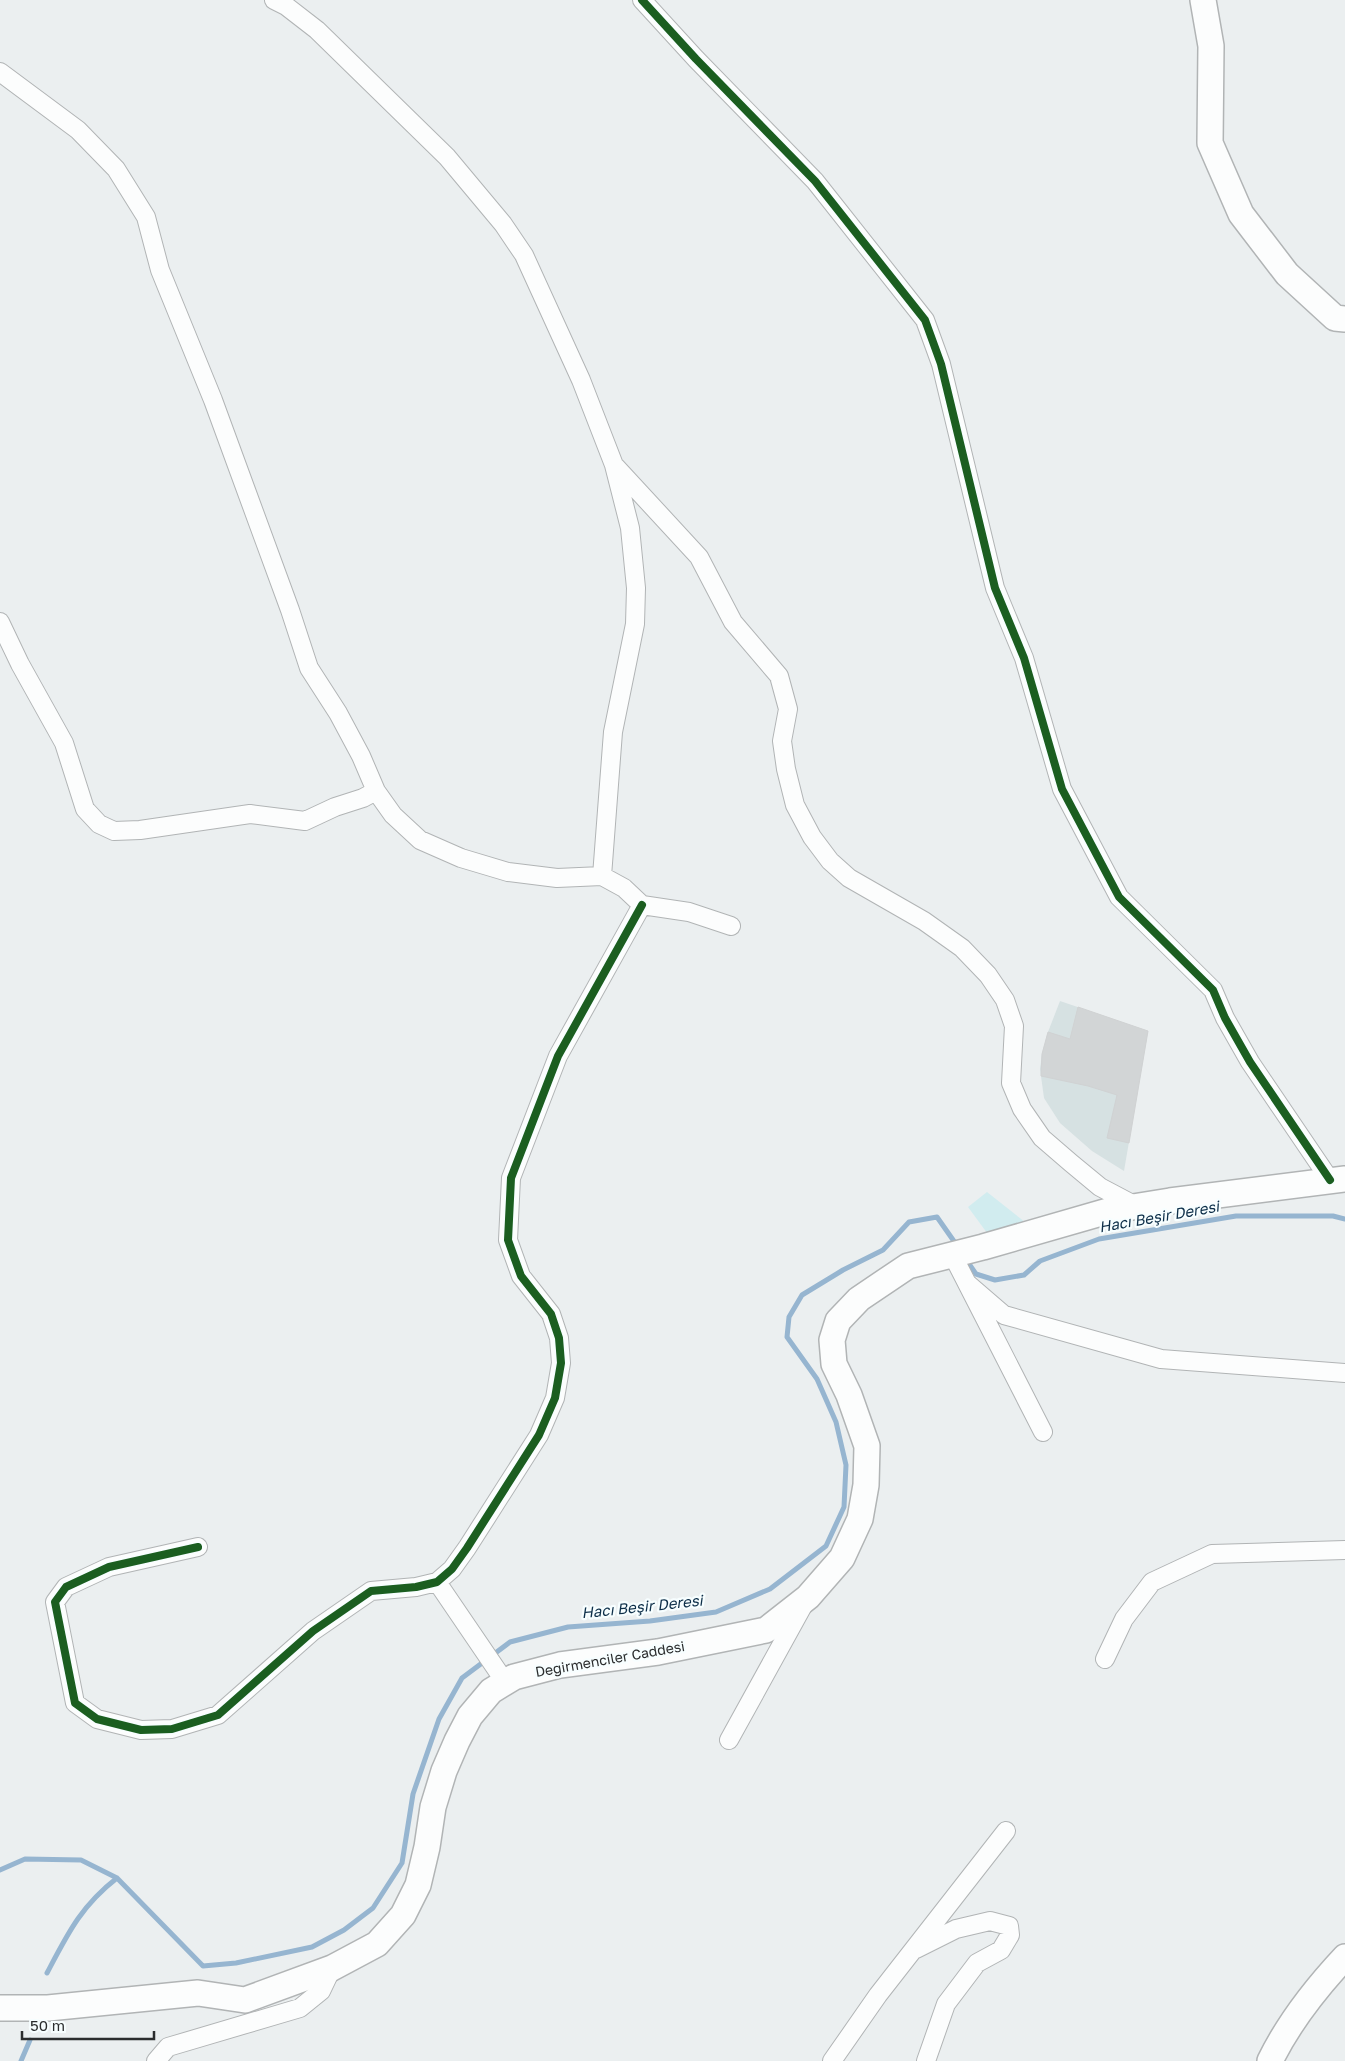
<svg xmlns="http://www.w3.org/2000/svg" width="1345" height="2061" font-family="'Golos Text',sans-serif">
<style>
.built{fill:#d6e1e2}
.green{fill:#d1ecef}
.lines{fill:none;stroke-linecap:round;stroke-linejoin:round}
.stream{stroke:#96b5d0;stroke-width:5}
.building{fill:#d2d5d6;stroke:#d0d2d3}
.street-casing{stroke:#b1b4b5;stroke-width:20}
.secondary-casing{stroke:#b1b4b5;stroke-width:28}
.street{stroke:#fcfdfd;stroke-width:18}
.secondary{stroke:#fcfdfd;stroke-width:25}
.cycleway-casing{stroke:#f7feff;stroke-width:11}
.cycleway{stroke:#1b5e20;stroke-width:8}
.labels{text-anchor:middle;stroke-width:4.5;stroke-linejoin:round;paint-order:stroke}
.street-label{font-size:14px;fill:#2b2d2e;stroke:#f7feff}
.water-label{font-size:15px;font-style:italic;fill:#0e2f49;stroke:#f7feff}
</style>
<rect width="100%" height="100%" fill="#ebeff0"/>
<path class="built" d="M 1060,1001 L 1148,1031 L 1124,1171 L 1092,1151 L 1060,1123 L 1044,1098 L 1040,1069 L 1042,1054 L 1048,1032 Z"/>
<path class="green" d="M 987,1192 L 1030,1226 L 990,1237 L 968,1207 Z"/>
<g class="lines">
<path class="stream" d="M 965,1258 L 976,1274 L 995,1280 L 1024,1275 L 1040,1261 L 1099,1239 L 1236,1216 L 1333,1216 L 1345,1219
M 0,1870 L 25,1859 L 81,1860 L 117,1878 L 203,1966 L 236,1963 L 312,1947 L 344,1930 L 373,1908 L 402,1863 L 413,1794 L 439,1719 L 462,1678 L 510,1642 L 568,1627 L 650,1621 L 716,1612 L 770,1589 L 826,1546 L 844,1507 L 846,1465 L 836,1422 L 817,1379 L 787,1337 L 789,1317 L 802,1295 L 843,1270 L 883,1250 L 909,1222 L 937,1217 L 958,1247
M 47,1973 C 68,1933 81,1906 117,1878
M 21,2061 L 30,2040"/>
</g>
<path class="building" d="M 1078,1007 L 1148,1031 L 1129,1143 L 1107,1138 L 1117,1095 L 1088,1086 L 1041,1076 L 1042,1054 L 1048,1032 L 1070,1039 Z"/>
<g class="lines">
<g class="street-casing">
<path id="street" d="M 274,0 L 286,6 L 317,30 L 447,157 L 503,224 L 524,255 L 581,380 L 614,465 L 630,528 L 636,588 L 635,624 L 613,732 L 602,876
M 642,0 L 696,59 L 815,181 L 925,320 L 941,364 L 995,588 L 1024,658 L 1062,789 L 1119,897 L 1213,990 L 1225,1018 L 1250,1062 L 1330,1180
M 0,72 L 78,130 L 116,169 L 146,217 L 160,270 L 213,400 L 290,610 L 309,668 L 338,713 L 361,756 L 376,791
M 616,467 L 699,557 L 733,622 L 779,676 L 788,709 L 782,741 L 786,769 L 795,805 L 812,837 L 830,861 L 849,878 L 924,921 L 962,948 L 988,975 L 1005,1000 L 1014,1026 L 1011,1083 L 1022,1109 L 1042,1138 L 1071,1163 L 1100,1187 L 1136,1206
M 0,622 L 20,664 L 64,743 L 85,809 L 99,824 L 114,831 L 140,830 L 250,814 L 305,821 L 335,807 L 363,798 L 376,791 L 393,815 L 420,840 L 461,858 L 508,872 L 557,878 L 602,876 L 624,888 L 642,905 L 689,912 L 731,926
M 952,1254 L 1043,1432
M 968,1284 L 1004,1315 L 1161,1359 L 1345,1373
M 198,1547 L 109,1567 L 66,1587 L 55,1602 L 75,1703 L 97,1719 L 141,1730 L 172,1729 L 218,1715 L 313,1631 L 371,1591 L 416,1587 L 437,1582 L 452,1569 L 467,1548 L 539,1435 L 555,1398 L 561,1363 L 559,1338 L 551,1314 L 521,1276 L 508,1240 L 511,1178 L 558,1056 L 642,905
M 437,1582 L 505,1682
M 1105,1659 L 1124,1619 L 1152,1582 L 1212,1554 L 1345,1550
M 729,1740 L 804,1604
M 916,1949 L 956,1929 L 990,1921 L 1009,1926 L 1010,1935 L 1001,1950 L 977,1963 L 946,2004 L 926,2061
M 156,2061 L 168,2047 L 300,2008 L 321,1991 L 332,1968
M 832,2061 L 878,1995 L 1006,1831"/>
</g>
<g class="secondary-casing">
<path id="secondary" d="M 1203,0 L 1211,46 L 1210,143 L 1241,214 L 1287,274 L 1335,318 L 1345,319
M 0,2008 L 48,2008 L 198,1993 L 245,2000 L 332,1968 L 377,1944 L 403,1915 L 418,1885 L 427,1847 L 433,1807 L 444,1771 L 457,1741 L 470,1716 L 491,1691 L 514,1677 L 560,1665 L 658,1652 L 766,1630 L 808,1597 L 842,1558 L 860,1519 L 866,1485 L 867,1446 L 849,1395 L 834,1364 L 832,1340 L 838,1321 L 859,1299 L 908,1266 L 983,1247 L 1108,1211 L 1170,1201 L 1345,1179
M 1270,2061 C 1289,2022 1315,1989 1345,1957"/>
</g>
<use href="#street" class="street"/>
<use href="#secondary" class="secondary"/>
<g class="cycleway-casing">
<path id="cycleway" d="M 642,0 L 696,59 L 815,181 L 925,320 L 941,364 L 995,588 L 1024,658 L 1062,789 L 1119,897 L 1213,990 L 1225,1018 L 1250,1062 L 1330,1180
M 198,1547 L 109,1567 L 66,1587 L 55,1602 L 75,1703 L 97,1719 L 141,1730 L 172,1729 L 218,1715 L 313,1631 L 371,1591 L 416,1587 L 437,1582 L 452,1569 L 467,1548 L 539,1435 L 555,1398 L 561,1363 L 559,1338 L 551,1314 L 521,1276 L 508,1240 L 511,1178 L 558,1056 L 642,905"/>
</g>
<use href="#cycleway" class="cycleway"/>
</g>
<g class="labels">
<g class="street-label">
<text transform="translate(610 1659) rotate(-10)" y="5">Değirmenciler Caddesi</text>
</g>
<g class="water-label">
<text transform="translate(1159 1217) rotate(-10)" y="5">Hacı Beşir Deresi</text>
<text transform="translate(642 1607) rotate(-6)" y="5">Hacı Beşir Deresi</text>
</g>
</g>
<path d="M22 2031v8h132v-8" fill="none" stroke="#2b2d2e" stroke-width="2.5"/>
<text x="30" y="2031" font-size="15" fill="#2b2d2e" stroke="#f7feff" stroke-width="4" paint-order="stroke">50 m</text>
</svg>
